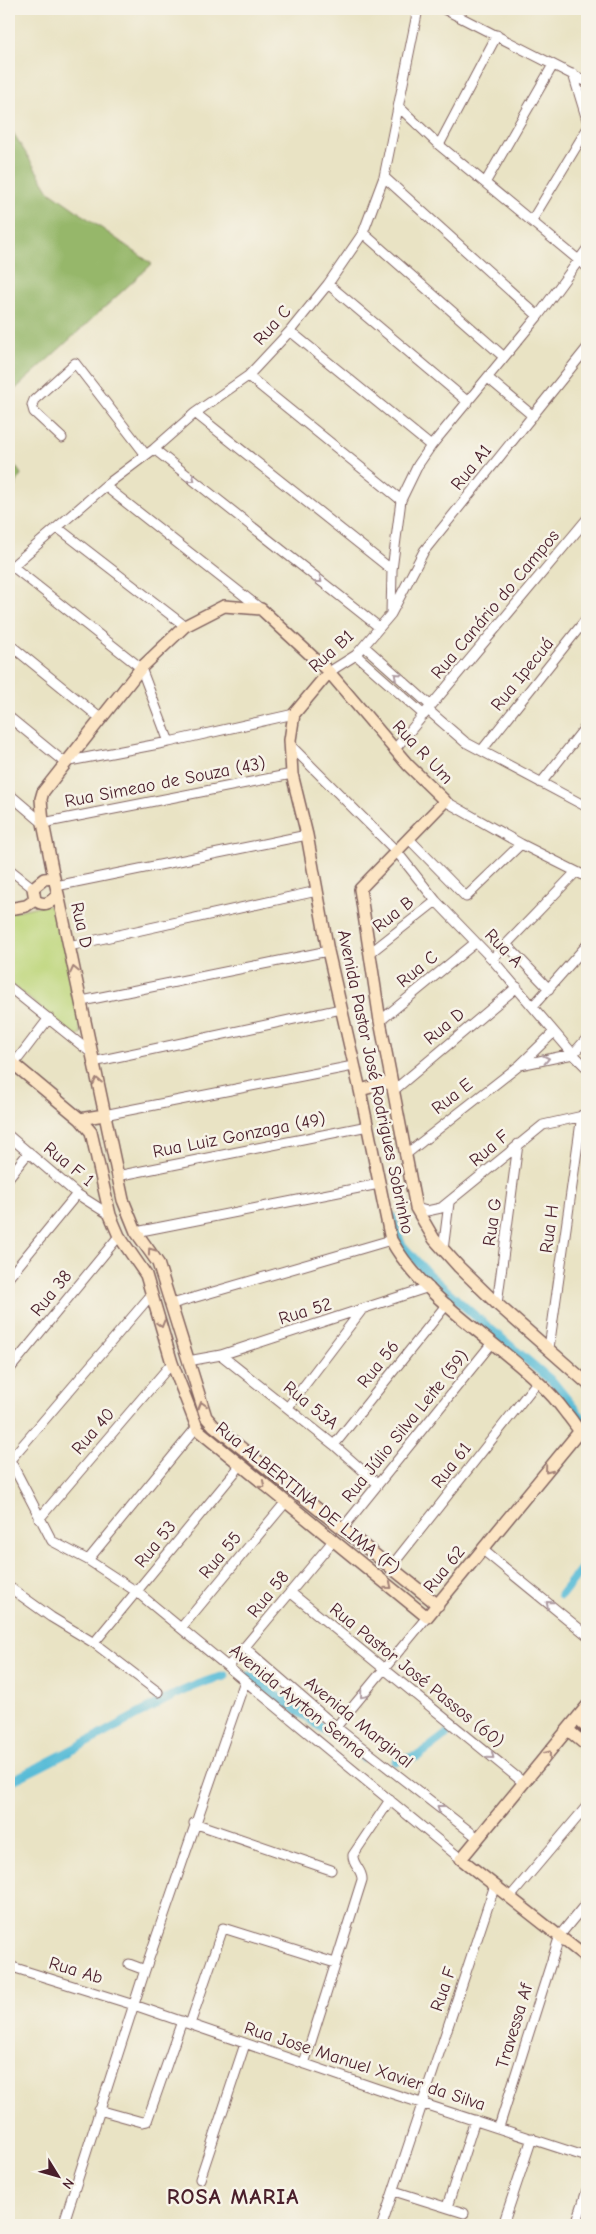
<svg xmlns="http://www.w3.org/2000/svg" width="596" height="2234" font-family="'Comic Neue',sans-serif">
<style>
.green{fill:#bdd67a;stroke:#847a52}
.forest{fill:#96b76a;stroke:#706b4a}
.lines{fill:none;stroke-linecap:round;stroke-linejoin:round}
.canal{stroke:#59bcd7;stroke-width:9}
.street-casing{stroke:#826461;stroke-width:11}
.secondary-casing{stroke:#826461;stroke-width:14}
.street{stroke:#fff;stroke-width:9}
.secondary{stroke:#fce5c4;stroke-width:11}
.oneway{stroke:#ae9aa0}
.oneway2{stroke:#a38278}
.labels{text-anchor:middle;stroke-width:5;stroke-linejoin:round;paint-order:stroke}
.street-label{font-size:18px;fill:#4a1f2b;stroke:#f7f3e8}
.district-label{font-size:22px;font-weight:bold;letter-spacing:1px;fill:#4a1f2b;stroke:#f7f3e8}
</style>
<rect width="100%" height="100%" fill="#f7f3e8"/>
<filter id="ink" filterUnits="userSpaceOnUse"><feTurbulence type="fractalNoise" baseFrequency=".02" numOctaves="2"/><feDisplacementMap in="SourceGraphic" scale="10" xChannelSelector="R" yChannelSelector="G"/><feConvolveMatrix kernelMatrix="1 2 1 2 8 2 1 2 1" color-interpolation-filters="sRGB"/></filter>
<filter id="wash" filterUnits="userSpaceOnUse"><feTurbulence type="fractalNoise" baseFrequency=".0096" numOctaves="4" result="noise"/><feDisplacementMap in="SourceGraphic" scale="20" xChannelSelector="R" yChannelSelector="G"/><feGaussianBlur stdDeviation="1.12" result="paint"/><feColorMatrix in="noise" values="0 0 0 0 0 0 0 0 0 0 0 0 0 0 0 0 0 1.4 0 .05"/><feComposite in="paint" operator="in"/></filter>
<g filter="url(#wash)">
<rect width="100%" height="100%" fill="#e9e3c4"/>
<path class="green" d="M 42,905 L 58,908 L 81,1034 L 76,1037 L 9,982 L 9,913 Z"/>
<path class="forest" d="M 9,126 L 49,191 L 152,264 L 9,395 Z
M 9,457 L 21,474 L 9,499 Z"/>
<g class="lines">
<path class="canal" d="M 392,1217 L 401,1244 L 428,1274 L 482,1322 L 553,1382 L 587,1424
M 561,1595 L 587,1562
M 249,1676 L 363,1757
M 396,1761 L 418,1756 L 446,1735
M 9,1782 C 48,1763 86,1743 124,1722 C 158,1704 188,1685 225,1676"/>
</g>
</g>
<g filter="url(#ink)">
<g class="lines">
<g class="street-casing">
<path id="street" d="M 444,9 L 587,82
M 573,74 L 587,120
M 399,107 L 439,145 L 587,267
M 439,145 L 497,35
M 384,177 L 538,316
M 485,183 L 553,65
M 532,220 L 587,129
M 363,233 L 504,357
M 328,284 L 468,402
M 290,331 L 431,446
M 248,376 L 401,500
M 488,378 L 533,416
M 195,413 L 392,570
M 62,438 L 34,412 L 32,405 L 34,400 L 75,363 L 146,455
M 154,449 L 379,627
M 105,486 L 261,609
M 58,528 L 185,626
M 12,566 L 141,668 L 169,742
M 9,569 L 105,486 L 154,449 L 195,413 L 248,376 L 290,331 L 328,284 L 363,233 L 384,177 L 418,9
M 391,614 L 392,570 L 401,500 L 418,465 L 431,446 L 538,316 L 587,249
M 9,644 L 100,718
M 364,646 L 431,706
M 356,655 L 424,715
M 329,672 L 356,655 L 391,614 L 424,551 L 587,348
M 428,710 L 465,742 L 587,807
M 9,717 L 64,762 L 169,742 L 294,714
M 291,746 L 397,852 L 436,901 L 492,959 L 573,1054 L 587,1068
M 395,749 L 587,519
M 482,750 L 587,618
M 541,783 L 587,725
M 9,794 L 43,823 L 292,774
M 445,801 L 521,844 L 587,877
M 409,839 L 466,897 L 521,844
M 9,869 L 33,888
M 56,886 L 307,835
M 506,944 L 549,989
M 69,946 L 317,891
M 370,953 L 436,901
M 492,959 L 576,872
M 9,987 L 90,1052
M 82,1001 L 328,951
M 533,1006 L 587,945
M 380,1021 L 475,943
M 93,1062 L 341,1009
M 14,1064 L 49,1018
M 520,1065 L 573,1054 L 587,1038
M 393,1091 L 517,987
M 104,1115 L 353,1066
M 9,1136 L 77,1194 L 110,1215
M 405,1155 L 520,1065 L 554,1032
M 117,1176 L 368,1126
M 9,1177 L 29,1152
M 416,1208 L 427,1211 L 441,1208 L 543,1125 L 587,1115
M 136,1232 L 379,1184
M 443,1250 L 449,1203
M 9,1277 L 77,1194
M 172,1304 L 391,1240
M 497,1304 L 518,1144
M 549,1348 L 582,1115
M 221,1355 L 334,1445 L 378,1484
M 188,1361 L 221,1355 L 429,1287
M 9,1370 L 119,1236
M 288,1407 L 361,1311
M 334,1445 L 447,1304
M 9,1458 L 52,1541 L 88,1560 L 137,1592 L 461,1859
M 10,1460 L 152,1294
M 39,1519 L 172,1363
M 342,1529 L 492,1343
M 483,1550 L 587,1635
M 88,1560 L 196,1428
M 390,1568 L 538,1381
M 9,1587 L 51,1617 L 94,1643 L 158,1692
M 290,1592 L 524,1783
M 181,1628 L 285,1503
M 94,1643 L 240,1466
M 245,1648 L 336,1727 L 478,1838
M 228,1667 L 333,1541
M 336,1727 L 427,1617
M 194,1823 L 331,1870
M 511,1896 L 587,1806
M 129,1964 L 145,1970
M 9,1966 L 134,2005 L 378,2089 L 587,2157
M 190,2024 L 223,1928 L 335,1963
M 304,2064 L 362,1880 C 363,1870 352,1865 353,1855 L 390,1800
M 99,2110 L 142,2122 L 147,2121 L 182,2021
M 499,2127 L 560,1935 L 587,1902
M 200,2179 L 245,2044
M 394,2191 L 464,2213
M 447,2207 L 475,2120
M 63,2225 L 145,1970 L 245,1681
M 382,2225 L 495,1885
M 503,2225 L 532,2138
M 576,2225 L 587,2190"/>
</g>
<g class="secondary-casing">
<path id="secondary" d="M 329,672 L 294,714 L 290,740 L 292,774 L 307,835 L 328,951 L 360,1090 L 391,1240 C 423,1298 491,1337 538,1382 C 548,1391 558,1402 566,1413 C 574,1422 578,1431 587,1439
M 54,878 L 43,823 L 41,799 L 43,792 L 141,668 L 185,626 L 224,606 L 261,609 L 329,672 L 408,765 L 445,801 L 360,889 L 380,1021 L 416,1208 L 434,1239 L 459,1267 L 497,1304 L 587,1383
M 54,878 L 58,894 C 51,903 44,907 35,900 L 33,888 L 44,879 Z
M 58,894 L 123,1200 L 136,1232 L 158,1263 L 206,1417 L 214,1426 L 438,1605
M 9,909 L 26,906 L 35,900
M 9,1060 L 80,1119 L 91,1132 L 110,1215 L 119,1236 L 146,1275 L 172,1363 L 198,1430 L 427,1617 L 579,1432
M 360,1090 L 391,1082
M 80,1119 L 104,1115
M 587,1706 L 461,1859 L 587,1958
M 577,1719 L 587,1728
M 568,1730 L 587,1746"/>
</g>
<use href="#street" class="street"/>
<use href="#secondary" class="secondary"/>
</g>
<defs><path id="oneway-chevron" d="M-2-3.5L2.5 0L-2 3.5" fill="none" stroke-width="1.6" stroke-linecap="round" stroke-linejoin="round" transform="scale(1.25)"/></defs>
<g class="oneway">
<use href="#oneway-chevron" transform="translate(192 479) rotate(38)"/>
<use href="#oneway-chevron" transform="translate(319 580) rotate(38)"/>
<use href="#oneway-chevron" transform="translate(397 676) rotate(-138)"/>
<use href="#oneway-chevron" transform="translate(546 1059) rotate(-12)"/>
<use href="#oneway-chevron" transform="translate(549 1604) rotate(-141)"/>
<use href="#oneway-chevron" transform="translate(363 1695) rotate(130)"/>
<use href="#oneway-chevron" transform="translate(491 1756) rotate(39)"/>
<use href="#oneway-chevron" transform="translate(440 1808) rotate(-142)"/>
</g>
<g class="oneway2">
<use href="#oneway-chevron" transform="translate(74 970) rotate(-103)"/>
<use href="#oneway-chevron" transform="translate(97 1081) rotate(-102)"/>
<use href="#oneway-chevron" transform="translate(151 1251) rotate(-126)"/>
<use href="#oneway-chevron" transform="translate(161 1324) rotate(74)"/>
<use href="#oneway-chevron" transform="translate(202 1405) rotate(-107)"/>
<use href="#oneway-chevron" transform="translate(548 1470) rotate(129)"/>
<use href="#oneway-chevron" transform="translate(262 1485) rotate(40)"/>
<use href="#oneway-chevron" transform="translate(389 1586) rotate(39)"/>
<use href="#oneway-chevron" transform="translate(548 1754) rotate(-51)"/>
</g>
</g>
<g class="labels">
<g class="street-label">
<text transform="translate(272 325) rotate(-48)" y="6">Rua C</text>
<text transform="translate(471 467) rotate(-51)" y="6">Rua A1</text>
<text transform="translate(495 604) rotate(-50)" y="6">Rua Canário do Campos</text>
<text transform="translate(331 651) rotate(-42)" y="6">Rua B1</text>
<text transform="translate(522 674) rotate(-51)" y="6">Rua Ipecuá</text>
<text transform="translate(423 752) rotate(47)" y="6">Rua R Um</text>
<text transform="translate(165 782) rotate(-11)" y="6">Rua Simeao de Souza (43)</text>
<text transform="translate(393 914) rotate(-38)" y="6">Rua B</text>
<text transform="translate(82 925) rotate(77)" y="6">Rua D</text>
<text transform="translate(504 948) rotate(46)" y="6">Rua A</text>
<text transform="translate(417 969) rotate(-39)" y="6">Rua C</text>
<text transform="translate(444 1026) rotate(-40)" y="6">Rua D</text>
<text transform="translate(376 1082) rotate(78)" y="6">Avenida Pastor José Rodrigues Sobrinho</text>
<text transform="translate(452 1096) rotate(-38)" y="6">Rua E</text>
<text transform="translate(239 1135) rotate(-11)" y="6">Rua Luiz Gonzaga (49)</text>
<text transform="translate(489 1148) rotate(-40)" y="6">Rua F</text>
<text transform="translate(69 1164) rotate(39)" y="6">Rua F 1</text>
<text transform="translate(492 1222) rotate(-82)" y="6">Rua G</text>
<text transform="translate(549 1229) rotate(-82)" y="6">Rua H</text>
<text transform="translate(51 1293) rotate(-51)" y="6">Rua 38</text>
<text transform="translate(305 1311) rotate(-17)" y="6">Rua 52</text>
<text transform="translate(378 1364) rotate(-51)" y="6">Rua 56</text>
<text transform="translate(311 1405) rotate(39)" y="6">Rua 53A</text>
<text transform="translate(405 1426) rotate(-51)" y="6">Rua Júlio Silva Leite (59)</text>
<text transform="translate(93 1431) rotate(-49)" y="6">Rua 40</text>
<text transform="translate(451 1465) rotate(-52)" y="6">Rua 61</text>
<text transform="translate(308 1498) rotate(39)" y="6">Rua ALBERTINA DE LIMA (F)</text>
<text transform="translate(155 1544) rotate(-51)" y="6">Rua 53</text>
<text transform="translate(220 1555) rotate(-50)" y="6">Rua 55</text>
<text transform="translate(444 1569) rotate(-51)" y="6">Rua 62</text>
<text transform="translate(268 1594) rotate(-51)" y="6">Rua 58</text>
<text transform="translate(417 1675) rotate(39)" y="6">Rua Pastor José Passos (60)</text>
<text transform="translate(298 1701) rotate(39)" y="6">Avenida Ayrton Senna</text>
<text transform="translate(359 1722) rotate(39)" y="6">Avenida Marginal</text>
<text transform="translate(76 1970) rotate(17)" y="6">Rua Ab</text>
<text transform="translate(443 1989) rotate(-71)" y="6">Rua F</text>
<text transform="translate(514 2026) rotate(-73)" y="6">Travessa Af</text>
<text transform="translate(365 2066) rotate(18)" y="6">Rua Jose Manuel Xavier da Silva</text>
</g>
<g class="district-label">
<text x="233" y="2204">ROSA MARIA</text>
</g>
</g>
<rect width="596" height="2234" fill="none" stroke="#f7f3e8" stroke-width="30"/>
<g transform="translate(58 2176) rotate(127)" stroke="#f7f3e8" stroke-width="4" paint-order="stroke">
<path d="M0-4L9 19L0 12L-9 19Z" fill="#4a1f2b"/>
<text y="-8" font-size="14" font-weight="bold" text-anchor="middle" fill="#4a1f2b">N</text>
</g>
</svg>
